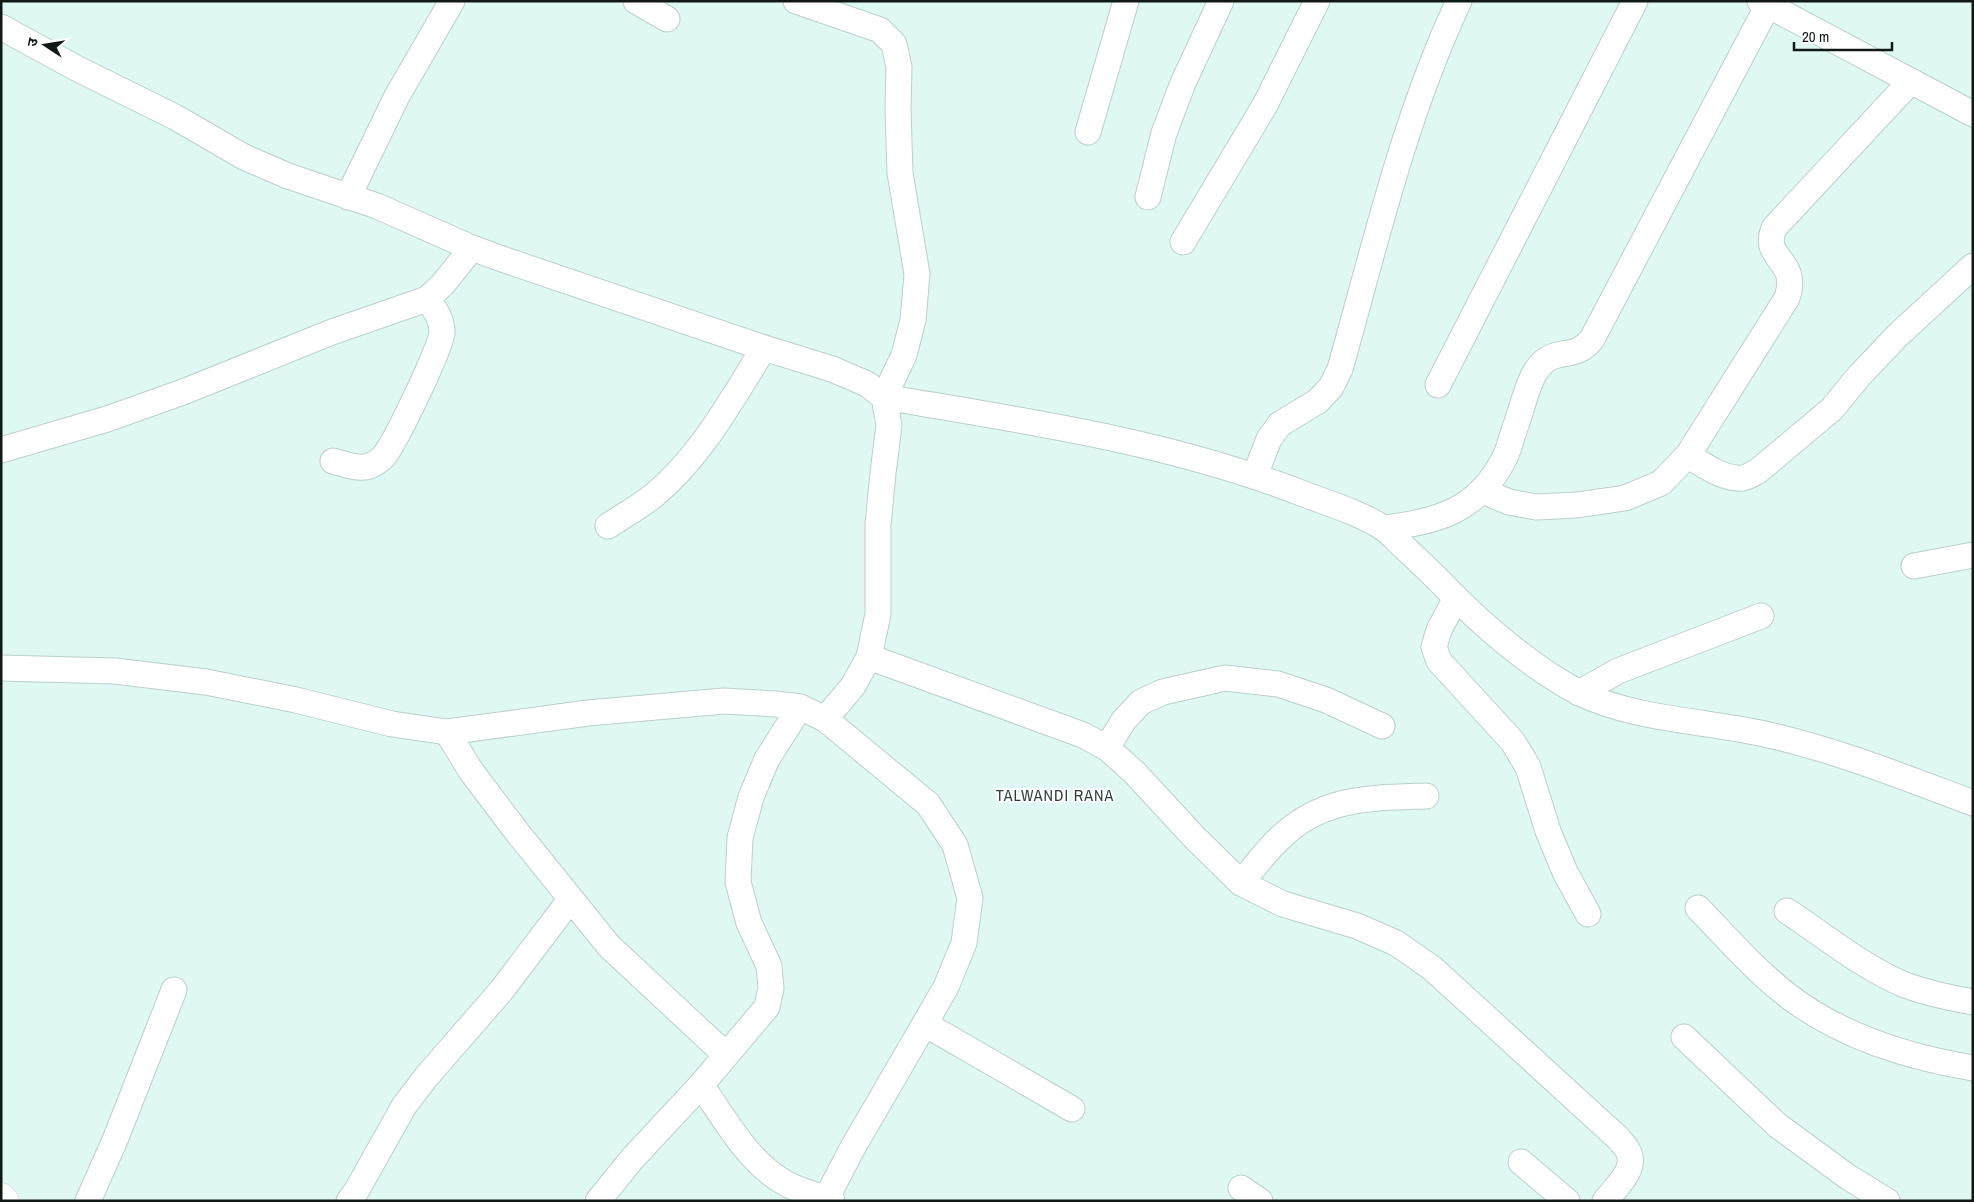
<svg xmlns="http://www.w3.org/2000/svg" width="1974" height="1202" font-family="'Archivo Narrow','Noto Sans Devanagari',sans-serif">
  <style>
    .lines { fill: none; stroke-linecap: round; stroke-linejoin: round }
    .street-casing { stroke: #b9d0cb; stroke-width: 27 }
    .secondary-casing { stroke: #b9d0cb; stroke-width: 29 }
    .street { stroke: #fff; stroke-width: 25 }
    .secondary { stroke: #fff; stroke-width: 28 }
    .labels { text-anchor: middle; stroke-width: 4; stroke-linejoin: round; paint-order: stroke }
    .quarter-label { font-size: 16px; letter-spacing: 1px; fill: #2a3e3a; stroke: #fff }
  </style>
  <rect width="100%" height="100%" fill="#e0f8f3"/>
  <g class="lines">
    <!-- street casing -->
    <g class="street-casing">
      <g id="street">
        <polyline points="636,1 667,19"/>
        <path d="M 796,1 L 880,30 L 894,44 L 899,67 L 898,110 L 900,173 L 917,274 L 913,320 L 904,355 L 884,397 C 1025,421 1167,441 1301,493 C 1327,503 1361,513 1383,528 C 1391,533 1398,542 1405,548 C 1421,563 1437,578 1452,594 C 1487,629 1534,669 1578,692 C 1633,720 1710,721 1769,735 C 1839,751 1906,778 1973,803"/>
        <polyline points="1760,1 1973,114"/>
        <polyline points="1,27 76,68 175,117 244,157 288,176 377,206 472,248 505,260 764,348 832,369 867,384 884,397 889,425 883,473 878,525 878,614 869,657 853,686 825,719"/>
        <polyline points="1088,132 1126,1"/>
        <polyline points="348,197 397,96 452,1"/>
        <polyline points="1148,197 1164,133 1183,83 1221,1"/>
        <polyline points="1183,242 1265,105 1317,1"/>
        <polyline points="1438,385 1635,1"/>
        <polyline points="1,450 107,419 183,392 332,332 427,299 443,284 472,248"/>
        <path d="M 1688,455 C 1703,465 1724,480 1743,478 C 1748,477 1754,473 1758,471 L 1832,409 L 1859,376 L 1898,335 L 1973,266"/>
        <path d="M 333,461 C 344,464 359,470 370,466 C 374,464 380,460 383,457 C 394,446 441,347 442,333 C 442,318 435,310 427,299"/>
        <path d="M 1255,475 L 1269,439 L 1280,424 L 1318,401 L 1331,387 L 1340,369 C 1375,245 1404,118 1459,1"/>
        <path d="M 1483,491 L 1509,502 L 1536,507 L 1577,505 L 1625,498 L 1661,483 L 1688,455 L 1787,298 C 1800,258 1761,261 1774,228 L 1911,81"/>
        <path d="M 608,526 C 623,516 639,507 653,496 C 701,457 732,399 764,348"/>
        <path d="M 1384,528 C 1438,522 1479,510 1505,457 C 1510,447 1512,435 1516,425 C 1522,409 1527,384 1536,371 C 1553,344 1573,363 1592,339 L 1768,5"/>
        <polyline points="1914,566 1973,555"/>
        <polyline points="1456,598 1439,630 1434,647 1439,661 1513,742 1528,767 1548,831 1565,872 1588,914"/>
        <path d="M 869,657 L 1083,735 L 1107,748 L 1134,772 L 1195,838 L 1241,883 L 1283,904 L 1357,926 L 1396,943 L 1432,968 L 1618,1138 C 1621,1142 1626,1146 1628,1151 C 1638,1169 1615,1188 1605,1201"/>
        <polyline points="1,668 115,671 206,682 296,700 392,724 447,732 588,713 724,701 776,704 800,707 825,719 928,804 955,845 970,898 964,943 946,987 852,1149 825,1201"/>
        <polyline points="1579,693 1618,671 1761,616"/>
        <polyline points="447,732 471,771 517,832 609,946 726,1055"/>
        <polyline points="1107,748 1124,720 1141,702 1163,692 1225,678 1278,684 1326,700 1382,726"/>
        <path d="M 1241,883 C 1253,869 1265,852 1279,839 C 1322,797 1369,798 1426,796"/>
        <path d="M 1698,908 C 1727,938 1755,970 1787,995 C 1841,1037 1907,1057 1973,1068"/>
        <path d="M 1787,911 C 1825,936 1862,967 1905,985 C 1927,993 1950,998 1973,1002"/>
        <polyline points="925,1024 1072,1109"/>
        <polyline points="1684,1037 1777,1125 1848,1177 1887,1201"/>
        <path d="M 701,1085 C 726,1120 749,1165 789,1185 C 802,1192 818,1195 832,1201"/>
        <polyline points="1521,1162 1567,1201"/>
        <polyline points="1241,1188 1260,1201"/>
        <polyline points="88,1201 115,1140 174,990"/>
        <polyline points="349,1201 357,1190 404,1106 427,1076 501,991 570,900"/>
        <polyline points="598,1201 632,1159 701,1085 767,1007 771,988 769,966 749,923 738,882 740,838 751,797 767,759 800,707"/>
      </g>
    </g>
    <!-- secondary casing -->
    <g class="secondary-casing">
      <polyline id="secondary" points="1,1197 5,1201"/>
    </g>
    <!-- street -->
    <use href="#street" class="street"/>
    <!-- secondary -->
    <use href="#secondary" class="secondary"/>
  </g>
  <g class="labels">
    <!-- quarter labels -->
    <g class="quarter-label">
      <text x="1055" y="801">TALWANDI RANA</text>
    </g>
  </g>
  <!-- border -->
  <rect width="1974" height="1202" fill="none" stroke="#111917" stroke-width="5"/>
  <!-- north arrow -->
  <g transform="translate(45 45) rotate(282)" stroke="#ffffff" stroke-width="4" paint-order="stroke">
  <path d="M0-4L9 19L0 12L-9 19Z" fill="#111917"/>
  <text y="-8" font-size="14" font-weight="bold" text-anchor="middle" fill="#111917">उ</text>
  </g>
  <!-- scale -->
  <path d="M1794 42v8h98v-8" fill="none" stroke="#111917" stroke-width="2.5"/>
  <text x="1802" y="42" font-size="15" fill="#111917" stroke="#ffffff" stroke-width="4" paint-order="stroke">20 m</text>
</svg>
